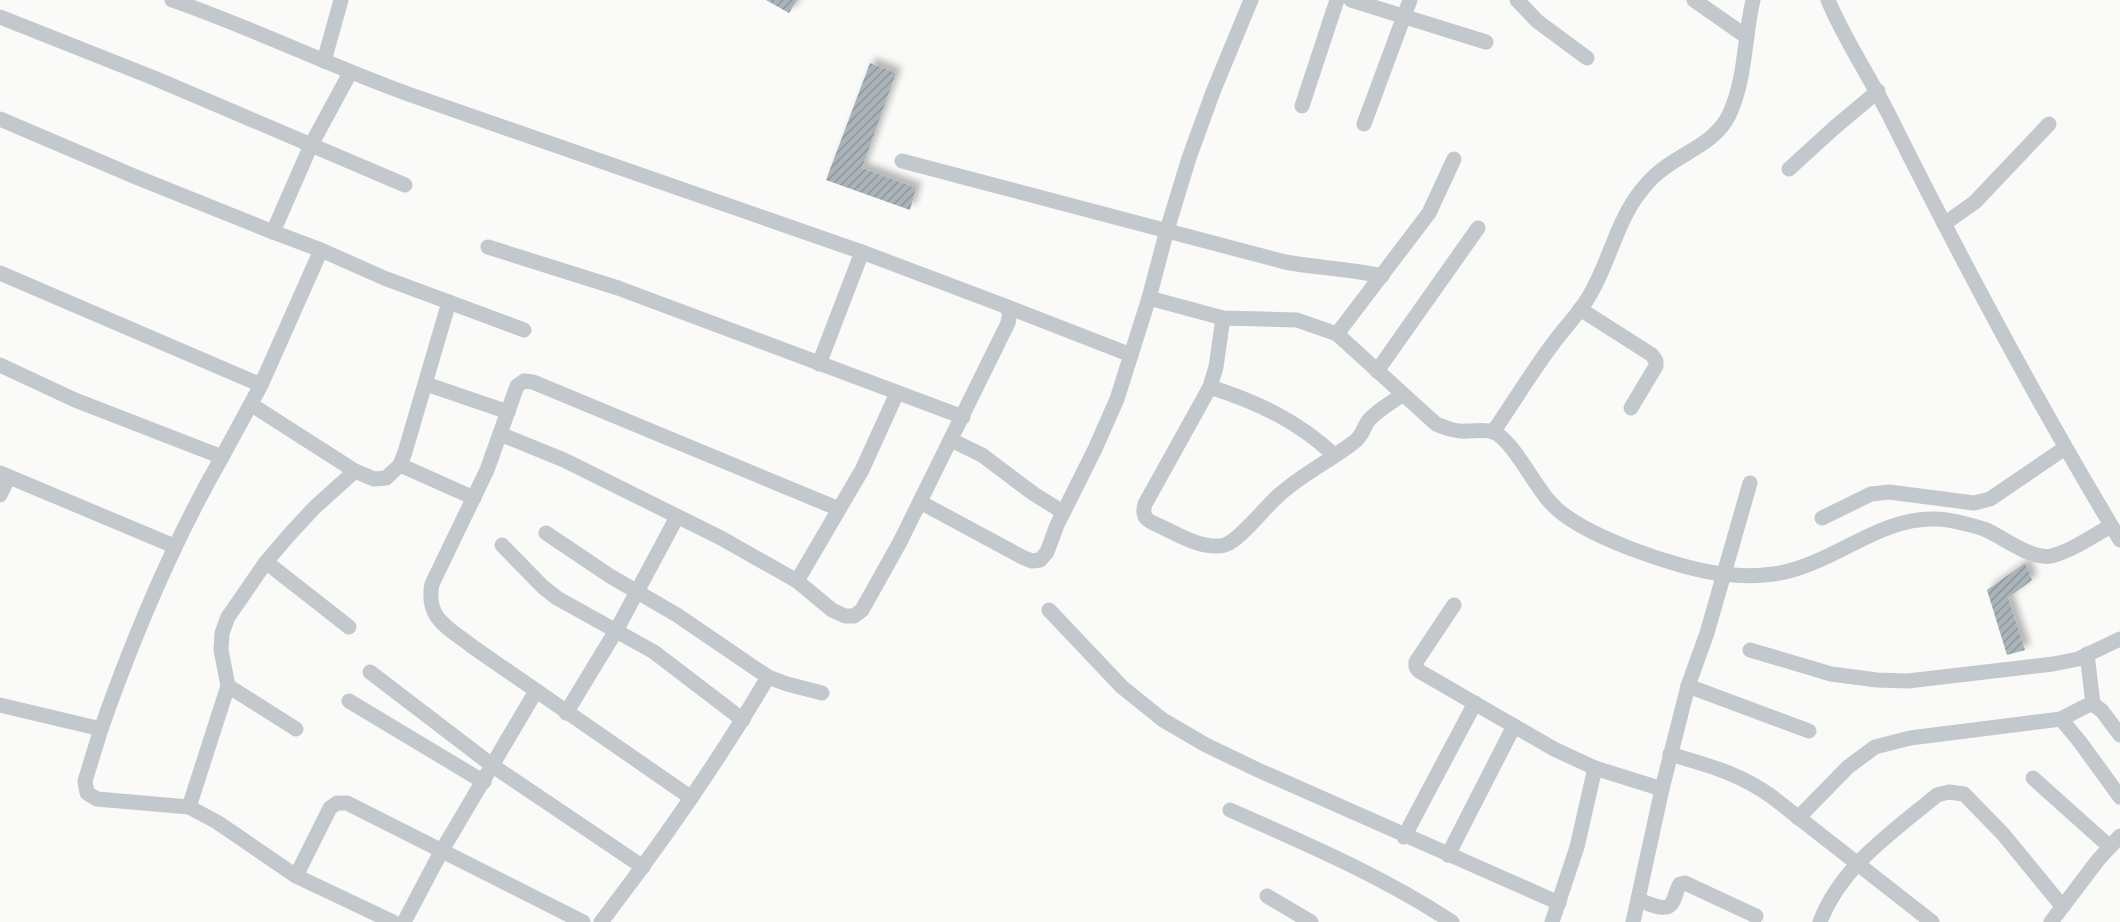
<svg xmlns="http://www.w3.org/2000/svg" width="2120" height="922" font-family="'DejaVu Sans',sans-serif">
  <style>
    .building { fill: url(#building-hatch); filter: url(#shadow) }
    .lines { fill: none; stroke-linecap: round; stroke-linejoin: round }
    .minor { stroke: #c3c8cc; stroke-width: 15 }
  </style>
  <defs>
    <pattern id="building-hatch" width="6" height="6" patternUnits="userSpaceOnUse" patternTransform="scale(1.5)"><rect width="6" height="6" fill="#aab3b9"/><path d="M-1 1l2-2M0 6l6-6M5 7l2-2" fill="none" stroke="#8e969c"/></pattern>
    <filter id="shadow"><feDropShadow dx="5.5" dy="-5.5" stdDeviation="3" flood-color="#0004"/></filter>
  </defs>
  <rect width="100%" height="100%" fill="#fafaf8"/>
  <!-- building -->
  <g class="building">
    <polygon points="766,0 797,0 789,13"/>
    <polygon points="870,63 896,73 862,168 916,188 910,210 826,180"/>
    <polygon points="2025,563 2032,580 2008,598 2025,650 2007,655 1987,590"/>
  </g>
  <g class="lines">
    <!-- minor -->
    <g class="minor">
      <path d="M 172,0 C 253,28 330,66 411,95 L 862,252 L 1005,306 L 1010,313 L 1008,323 L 900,542 L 862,610 L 854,616 L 845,616 L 832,610 L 797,581 L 721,538 L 564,460 L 500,434"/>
      <polyline points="1351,0 1486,42"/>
      <polyline points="1517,0 1537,21 1587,58"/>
      <polyline points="1694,0 1747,37"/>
      <path d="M 1828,0 C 1846,43 1874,83 1894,125 C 1965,267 2038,404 2120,540"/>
      <polyline points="0,17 154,78 405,185"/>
      <polyline points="324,61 341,0"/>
      <polyline points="1302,106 1337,0"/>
      <polyline points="0,119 136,177 273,232"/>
      <polyline points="1364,124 1410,0"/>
      <path d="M 902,161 L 1285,262 C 1318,268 1350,269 1382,276"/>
      <polyline points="1789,169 1834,128 1878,91"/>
      <polyline points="1944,224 1975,202 2049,124"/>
      <polyline points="488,247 618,288 963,417"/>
      <polyline points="321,250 273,232 311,145 350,73"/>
      <polyline points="0,273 261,385 222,457"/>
      <path d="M 1149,298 L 1223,318 L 1297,320 L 1337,334 L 1436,424 C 1446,428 1456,432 1467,431 C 1476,431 1485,429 1494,432 C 1512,440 1535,486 1550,502 C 1578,535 1681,570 1724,574 C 1739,576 1759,576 1774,574 C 1834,565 1877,517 1936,519 C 1948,519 1972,525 1984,529 C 2002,536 2031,560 2051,556 C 2072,551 2092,536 2111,526"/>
      <polyline points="1005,306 1131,355"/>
      <polyline points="1580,309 1652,355 1656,361 1656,366 1631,408"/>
      <path d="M 1223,318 L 1216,367 L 1210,387 L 1145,504 C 1140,521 1152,522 1164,528 C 1182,537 1205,550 1225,545 C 1240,540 1266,506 1279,495 C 1302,474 1330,461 1354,442 C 1363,436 1363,427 1369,420 C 1378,410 1391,403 1402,395"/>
      <polyline points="1337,334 1429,213 1454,159"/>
      <polyline points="819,364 862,252"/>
      <path d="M 0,365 L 75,400 L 222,457 C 172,544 134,635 101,729"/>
      <polyline points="1377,371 1478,228"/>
      <polyline points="426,384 508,412"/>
      <polyline points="261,385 321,250 384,278 524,330"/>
      <path d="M 1210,387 C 1257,402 1298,421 1334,455"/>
      <polyline points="252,405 355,471 374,479 386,478 400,465 405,452 449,302"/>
      <path d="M 1493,432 C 1513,403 1531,373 1552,345 C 1563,329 1578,315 1588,298 C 1608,266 1615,227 1637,196 C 1643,188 1651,178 1659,172 C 1681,153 1715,144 1729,115 C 1746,79 1744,38 1753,0"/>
      <polyline points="951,440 982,455 1034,494 1063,512"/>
      <polyline points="400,465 474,498"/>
      <polyline points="0,473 174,546"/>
      <polyline points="0,495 9,477"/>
      <polyline points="920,502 1022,557 1032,561 1040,560 1047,552 1057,525 1095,449 1117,399 1149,298 1167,230 1189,158 1213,92 1251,0"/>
      <polyline points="1822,518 1871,494 1889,492 1974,503 1990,499 2065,448"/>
      <polyline points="546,533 610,576 677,615 768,677 787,684 822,693"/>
      <polyline points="502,545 543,587 557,598 654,652 743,720"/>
      <polyline points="266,562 349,627"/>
      <polyline points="797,581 862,470 897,393"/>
      <polyline points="1454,605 1416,662 1416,667 1419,671 1554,749 1595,768 1662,789"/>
      <polyline points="1049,610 1122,687 1163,720 1206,745 1258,770 1559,903"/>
      <polyline points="1750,650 1831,674 1877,680 1908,681 2053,664 2078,659 2120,639"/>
      <polyline points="2087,654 2093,704"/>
      <polyline points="370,672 493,766 643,867"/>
      <polyline points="228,686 296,729"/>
      <polyline points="1688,686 1809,731"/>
      <polyline points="349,701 484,782"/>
      <polyline points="0,705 101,729 85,781 87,793 97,799 189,807 217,822 296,876 393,922"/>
      <polyline points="566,713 617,629 677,517"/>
      <polyline points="2061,719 2080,742 2120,797"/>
      <path d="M 1670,754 C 1709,766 1737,772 1771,796 L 1932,922"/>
      <polyline points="2033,778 2110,847"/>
      <path d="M 690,797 L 473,647 C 449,628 425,619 432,584 L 487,470 L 517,386 L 524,381 L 533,382 L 839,509"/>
      <polyline points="189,807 228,686 221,650 222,633 228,617 266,562 289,535 315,507 355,471"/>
      <path d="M 1230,810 C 1307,844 1382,876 1452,922"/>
      <polyline points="1798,818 1848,767 1875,747 1910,738 2061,719 2086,706 2093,704 2102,711 2120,735"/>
      <polyline points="1404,837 1475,703"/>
      <polyline points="1448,855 1514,726"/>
      <polyline points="296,876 330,808 337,803 347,803 583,922"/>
      <polyline points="1267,896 1311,922"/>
      <path d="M 1639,900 C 1648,903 1666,913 1672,903 C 1676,897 1676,890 1680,884 L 1685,883 L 1756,916"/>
      <polyline points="404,922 441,852 536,691"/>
      <path d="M 601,922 C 661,844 718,762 768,677"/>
      <polyline points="1552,922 1577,847 1595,768"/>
      <polyline points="1633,922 1662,789 1688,686 1707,633 1750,483"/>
      <path d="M 1820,922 C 1841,866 1893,832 1937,795 L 1949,792 L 1964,794 L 2003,834 L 2062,906"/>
      <polyline points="2051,922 2098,860 2120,836"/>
    </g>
  </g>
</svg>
